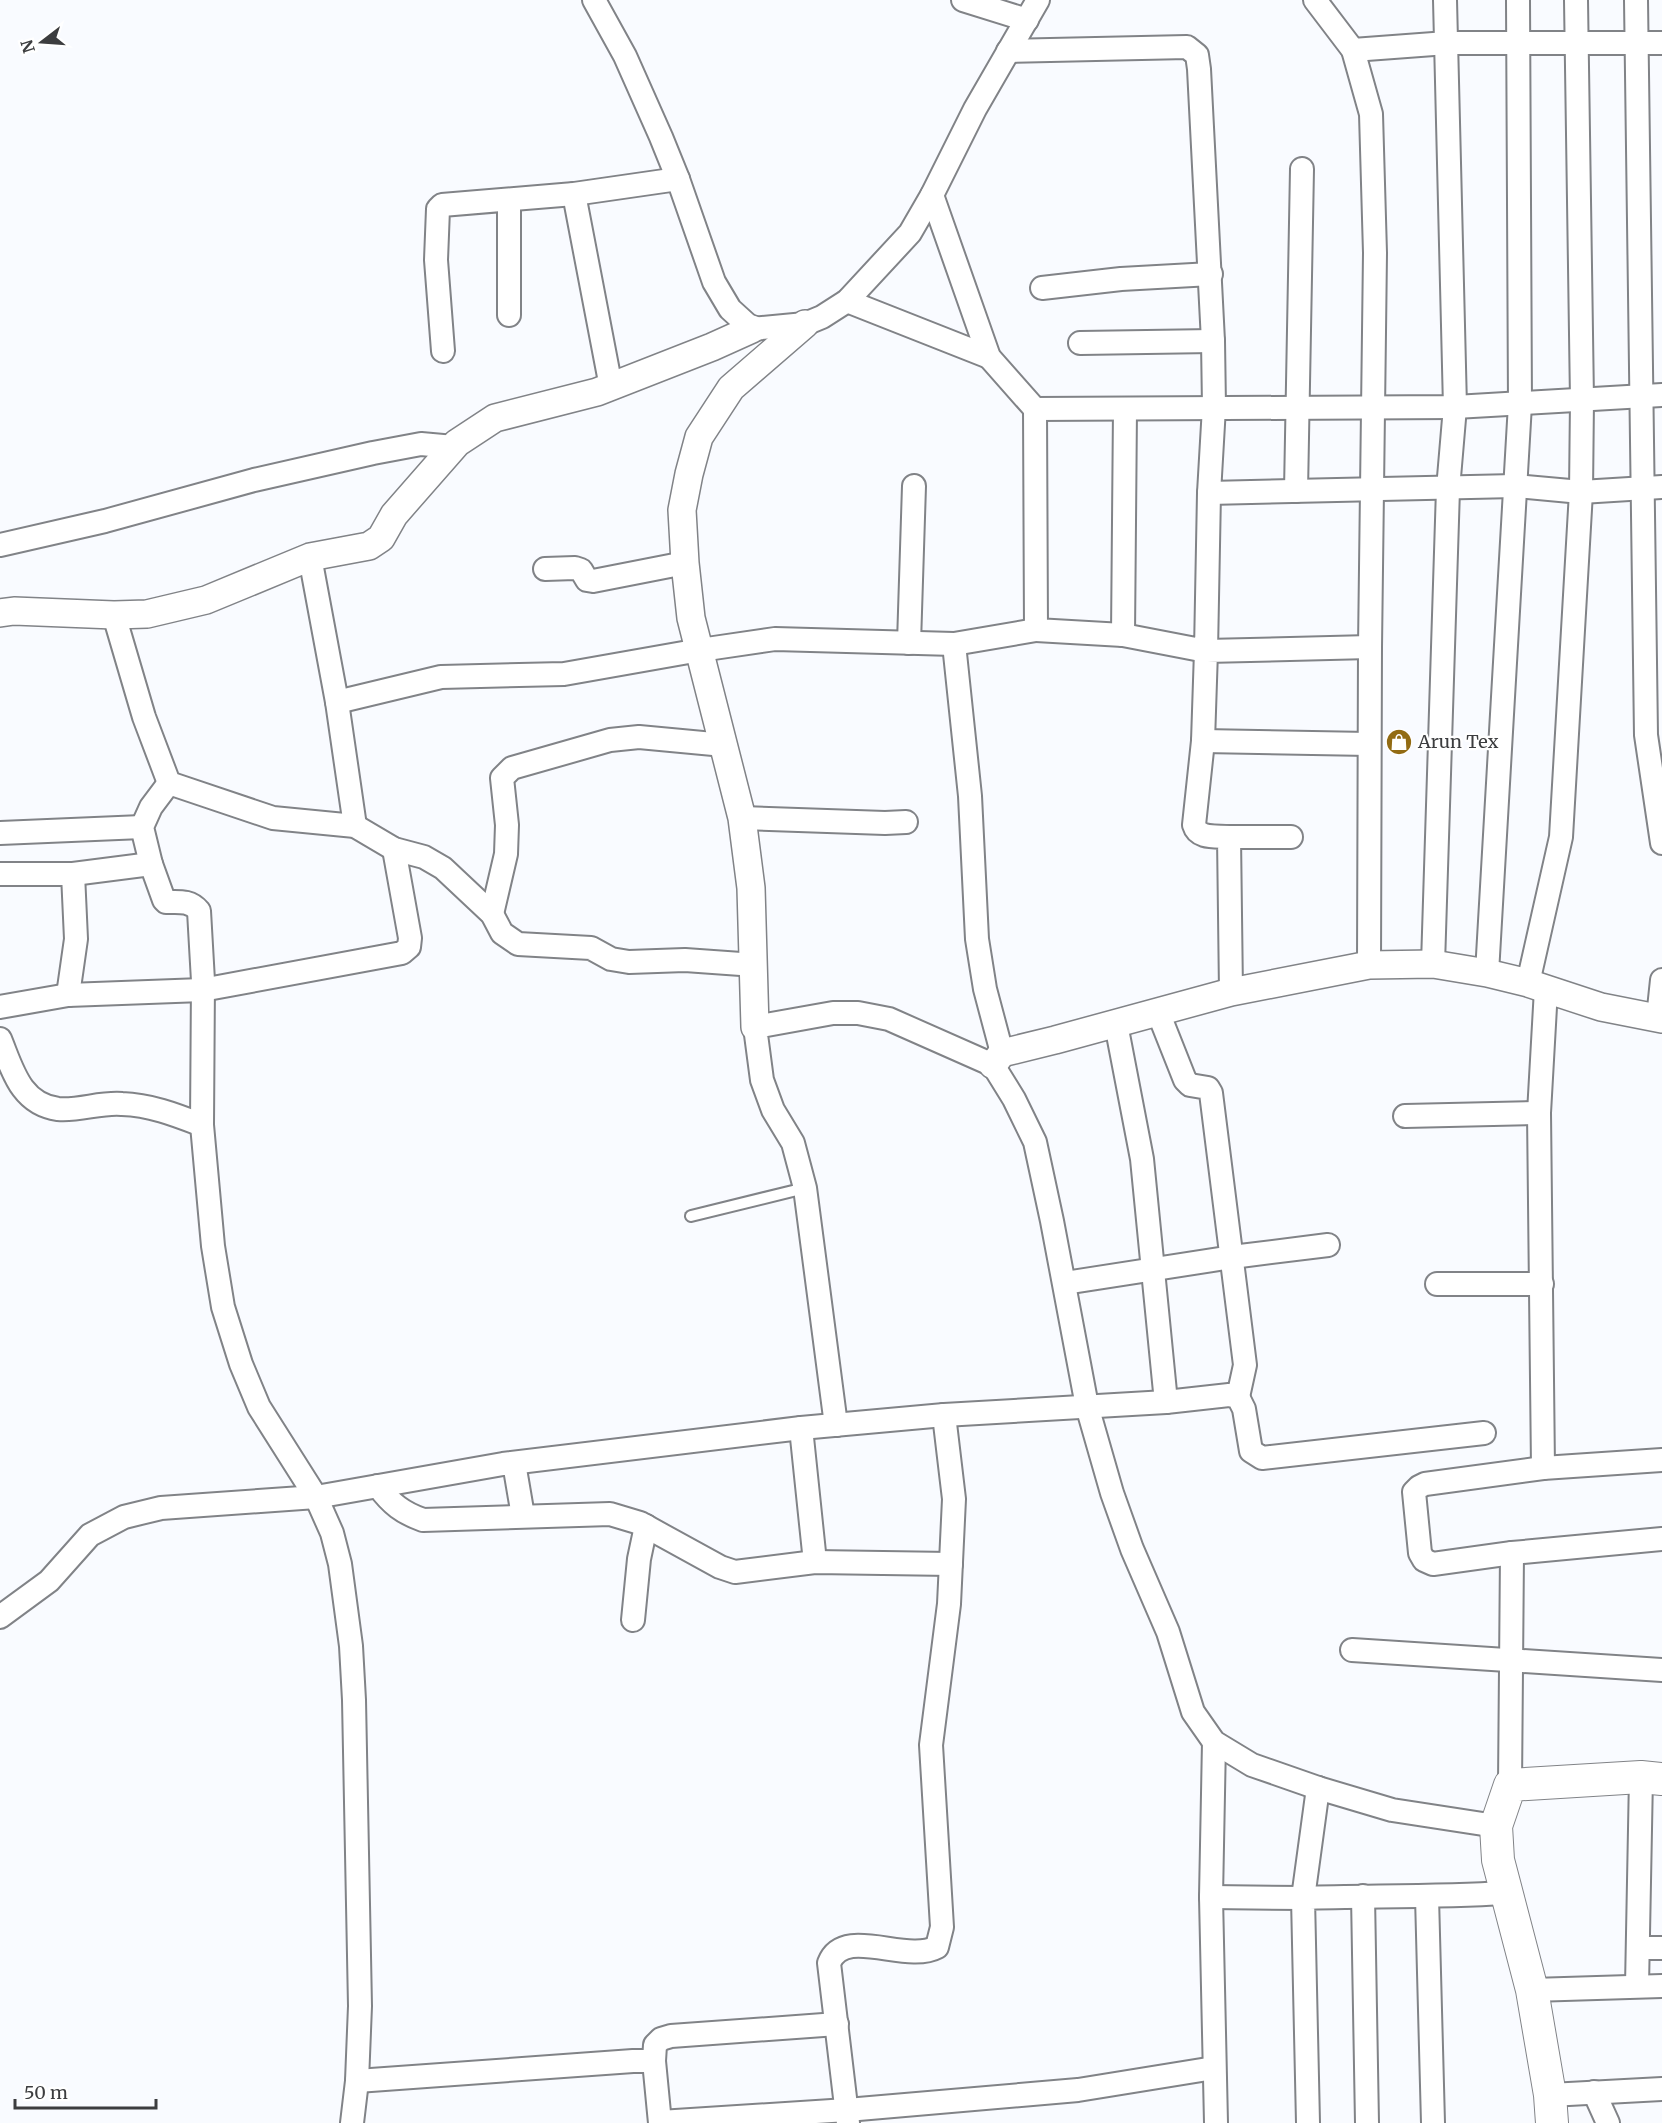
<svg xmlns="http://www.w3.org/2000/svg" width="1662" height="2123" font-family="Merriweather,serif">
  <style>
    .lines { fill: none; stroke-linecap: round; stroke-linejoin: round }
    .service-casing { stroke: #818387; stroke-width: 14 }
    .minor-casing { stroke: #818387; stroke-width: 26 }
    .tertiary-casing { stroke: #818387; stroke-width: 30 }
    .secondary-casing { stroke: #818387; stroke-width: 34 }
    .service { stroke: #fff; stroke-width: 10 }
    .minor { stroke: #fff; stroke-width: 22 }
    .tertiary { stroke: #fff; stroke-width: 27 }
    .secondary { stroke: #fff; stroke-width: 32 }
    .labels { text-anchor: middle; stroke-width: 4.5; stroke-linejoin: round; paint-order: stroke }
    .poi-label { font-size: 18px; fill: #3c3d3f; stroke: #fff; text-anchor: start }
  </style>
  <rect width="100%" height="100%" fill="#f9fbff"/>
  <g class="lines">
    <!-- service casing -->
    <g class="service-casing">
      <polyline id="service" points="691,1216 805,1188"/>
    </g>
    <!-- minor casing -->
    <g class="minor-casing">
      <g id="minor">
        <polyline points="594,0 625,56 661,137 678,179 714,282 730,309 752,329 805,324 822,317 847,301 910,233 932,195 975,109 1038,0"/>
        <polyline points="963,0 1027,20"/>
        <polyline points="1315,0 1353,50 1371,114 1375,253 1370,647 1369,965"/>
        <polyline points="1636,0 1646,735 1662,843"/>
        <polyline points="1353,50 1447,43 1662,43"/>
        <polyline points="1008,51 1187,47 1197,55 1199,69 1213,341 1214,407 1209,493 1515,486 1581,492 1662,487"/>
        <polyline points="574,194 611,387"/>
        <polyline points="932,195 989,357 1035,409 1455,407 1662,395"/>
        <polyline points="509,200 509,315"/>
        <polyline points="1042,288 1121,279 1211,274"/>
        <polyline points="847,301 989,357"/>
        <polyline points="1080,343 1213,341"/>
        <polyline points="443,351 436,260 438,209 442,205 574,194 678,179"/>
        <polyline points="1035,409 1036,630 1123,635 1206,651 1209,493"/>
        <polyline points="1296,491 1302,169"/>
        <polyline points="0,545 105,521 254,480 373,453 421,444 454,447"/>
        <polyline points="310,557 337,702 355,826"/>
        <polyline points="545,569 575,568 581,570 587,580 593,581 685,563"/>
        <polyline points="114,615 144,717 169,783 273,818 355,826 394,849 424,857 443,868 492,914 502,933 518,944 591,948 611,959 629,962 685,960 755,965"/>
        <polyline points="1123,635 1125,409"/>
        <polyline points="909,643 914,486"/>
        <polyline points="954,644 970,796 977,939 985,989 1002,1053"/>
        <polyline points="337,702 441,677 564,674 700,650 775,639 954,644 1036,630"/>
        <polyline points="1203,741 1369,744"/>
        <path d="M 169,783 L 151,807 L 142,827 L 151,864 L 164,900 L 166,902 C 179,902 190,900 199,911 L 203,981 L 202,1125 L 213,1246 L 223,1307 L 241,1364 L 259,1407 L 316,1497 L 332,1533 L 340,1564 L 351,1646 L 354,1700 L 360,2006 L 357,2081 L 352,2123"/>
        <polyline points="742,818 885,823 906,822"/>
        <polyline points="0,833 142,827"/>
        <polyline points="1229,837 1291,837"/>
        <polyline points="0,874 73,874 151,864"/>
        <polyline points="492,914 506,854 507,825 502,778 512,768 610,740 639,737 724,745"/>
        <polyline points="1433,964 1448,489 1455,407 1445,0"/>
        <polyline points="1487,973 1520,404 1518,0"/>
        <polyline points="1528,983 1561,837 1581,492 1582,400 1576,0"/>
        <path d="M 1231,992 L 1229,837 C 1215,836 1198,839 1194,825 L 1203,741 L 1206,651 L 1370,647"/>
        <polyline points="68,995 76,939 73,874"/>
        <polyline points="0,1007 68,995 202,990 402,953 409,947 410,938 394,849"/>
        <polyline points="1158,1012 1185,1080 1190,1085 1208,1088 1211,1093 1245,1365 1238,1397"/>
        <polyline points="1658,1018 1662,980"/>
        <polyline points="1116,1024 1142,1159 1166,1402"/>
        <path d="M 0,1039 C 12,1068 20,1104 58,1109 C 79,1111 101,1102 122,1104 C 151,1105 176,1115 202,1125"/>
        <polyline points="1405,1116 1539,1113"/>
        <polyline points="1065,1283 1232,1257 1328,1245"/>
        <polyline points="1437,1284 1542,1284"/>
        <polyline points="836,1425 805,1188 793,1143 773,1110 762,1080 755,1027 833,1013 858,1013 889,1019 993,1065 1014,1099 1035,1142 1052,1221 1087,1406 1112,1493 1132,1549 1168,1632 1193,1712 1214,1742 1252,1765 1318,1788 1392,1810 1496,1826"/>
        <polyline points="801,1428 815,1562"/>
        <polyline points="1662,1460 1543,1468 1425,1484 1419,1487 1414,1492 1420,1553 1424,1560 1433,1564 1512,1553 1662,1539"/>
        <polyline points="514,1463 523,1516"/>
        <polyline points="1543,1468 1539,1113 1546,989"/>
        <path d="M 378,1486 C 391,1504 403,1513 423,1520 L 610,1514 L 640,1523 L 720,1567 L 735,1572 L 815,1562 L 951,1564"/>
        <polyline points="0,1617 49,1581 90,1535 124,1517 161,1508 316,1497 503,1464 801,1428 944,1415 1166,1402 1229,1395 1238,1397 1244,1409 1251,1451 1262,1458 1484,1433"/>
        <polyline points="633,1620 639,1559 646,1526"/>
        <polyline points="1352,1650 1662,1670"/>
        <polyline points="1214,1742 1211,1897 1216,2123"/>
        <polyline points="1510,1785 1512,1553"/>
        <polyline points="1363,1896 1367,2123"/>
        <polyline points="1211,1897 1303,1898 1318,1788"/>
        <polyline points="1427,1897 1433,2123"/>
        <polyline points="1638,1948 1662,1948"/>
        <polyline points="1637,1986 1641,1777"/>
        <polyline points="1532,1990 1662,1986"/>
        <polyline points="357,2081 633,2061 654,2061"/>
        <polyline points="1594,2092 1608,2123"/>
        <polyline points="1550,2095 1662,2089"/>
        <polyline points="660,2122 847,2110 1078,2090 1214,2068"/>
        <polyline points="660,2123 654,2061 655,2045 661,2039 671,2036 837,2024"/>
        <path d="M 848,2123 L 829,1963 C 844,1925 906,1964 937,1947 L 942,1927 L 931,1745 L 949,1604 L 954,1499 L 944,1415"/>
        <path d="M 1308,2123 L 1303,1898 C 1371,1896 1438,1897 1505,1893"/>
      </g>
    </g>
    <!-- tertiary casing -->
    <g class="tertiary-casing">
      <g id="tertiary">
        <polyline points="0,613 14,611 114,615 147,614 206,600 310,557 369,546 381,538 394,515 457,443 495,418 597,392 712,347 752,329"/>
        <polyline points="755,1027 751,888 742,818 691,618 685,563 682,510 689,474 699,437 731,388 805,324"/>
        <polyline points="993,1065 1002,1053 1055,1040 1231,992 1369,965 1433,964 1487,973 1528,983 1601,1007 1662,1019"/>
      </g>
    </g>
    <!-- secondary casing -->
    <g class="secondary-casing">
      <polyline id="secondary" points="1552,2123 1550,2095 1532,1990 1498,1860 1496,1826 1510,1785 1641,1777 1662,1779"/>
    </g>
    <!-- service -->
    <use href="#service" class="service"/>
    <!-- minor -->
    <use href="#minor" class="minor"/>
    <!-- tertiary -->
    <use href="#tertiary" class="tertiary"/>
    <!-- secondary -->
    <use href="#secondary" class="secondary"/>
  </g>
  <!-- icons -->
  <defs>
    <g id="shop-disc" transform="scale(1.35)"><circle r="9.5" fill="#926b13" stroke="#fff"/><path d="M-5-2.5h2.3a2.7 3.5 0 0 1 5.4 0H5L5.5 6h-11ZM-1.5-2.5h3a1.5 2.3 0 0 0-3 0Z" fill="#fff"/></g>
  </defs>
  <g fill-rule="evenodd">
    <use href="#shop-disc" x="1399" y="742"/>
  </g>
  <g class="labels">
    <!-- poi labels -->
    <g class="poi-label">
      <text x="1418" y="748">Arun Tex</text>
    </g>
  </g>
  <!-- north arrow -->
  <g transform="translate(42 42) rotate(253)" stroke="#ffffff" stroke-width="4.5" paint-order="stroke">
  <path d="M0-4.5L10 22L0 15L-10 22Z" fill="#3c3d3f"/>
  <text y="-9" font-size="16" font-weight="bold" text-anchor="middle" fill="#3c3d3f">N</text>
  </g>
  <!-- scale -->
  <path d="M15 2099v9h141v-9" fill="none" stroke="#3c3d3f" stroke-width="3"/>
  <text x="24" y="2099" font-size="18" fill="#3c3d3f" stroke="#ffffff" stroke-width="4.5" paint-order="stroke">50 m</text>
</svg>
